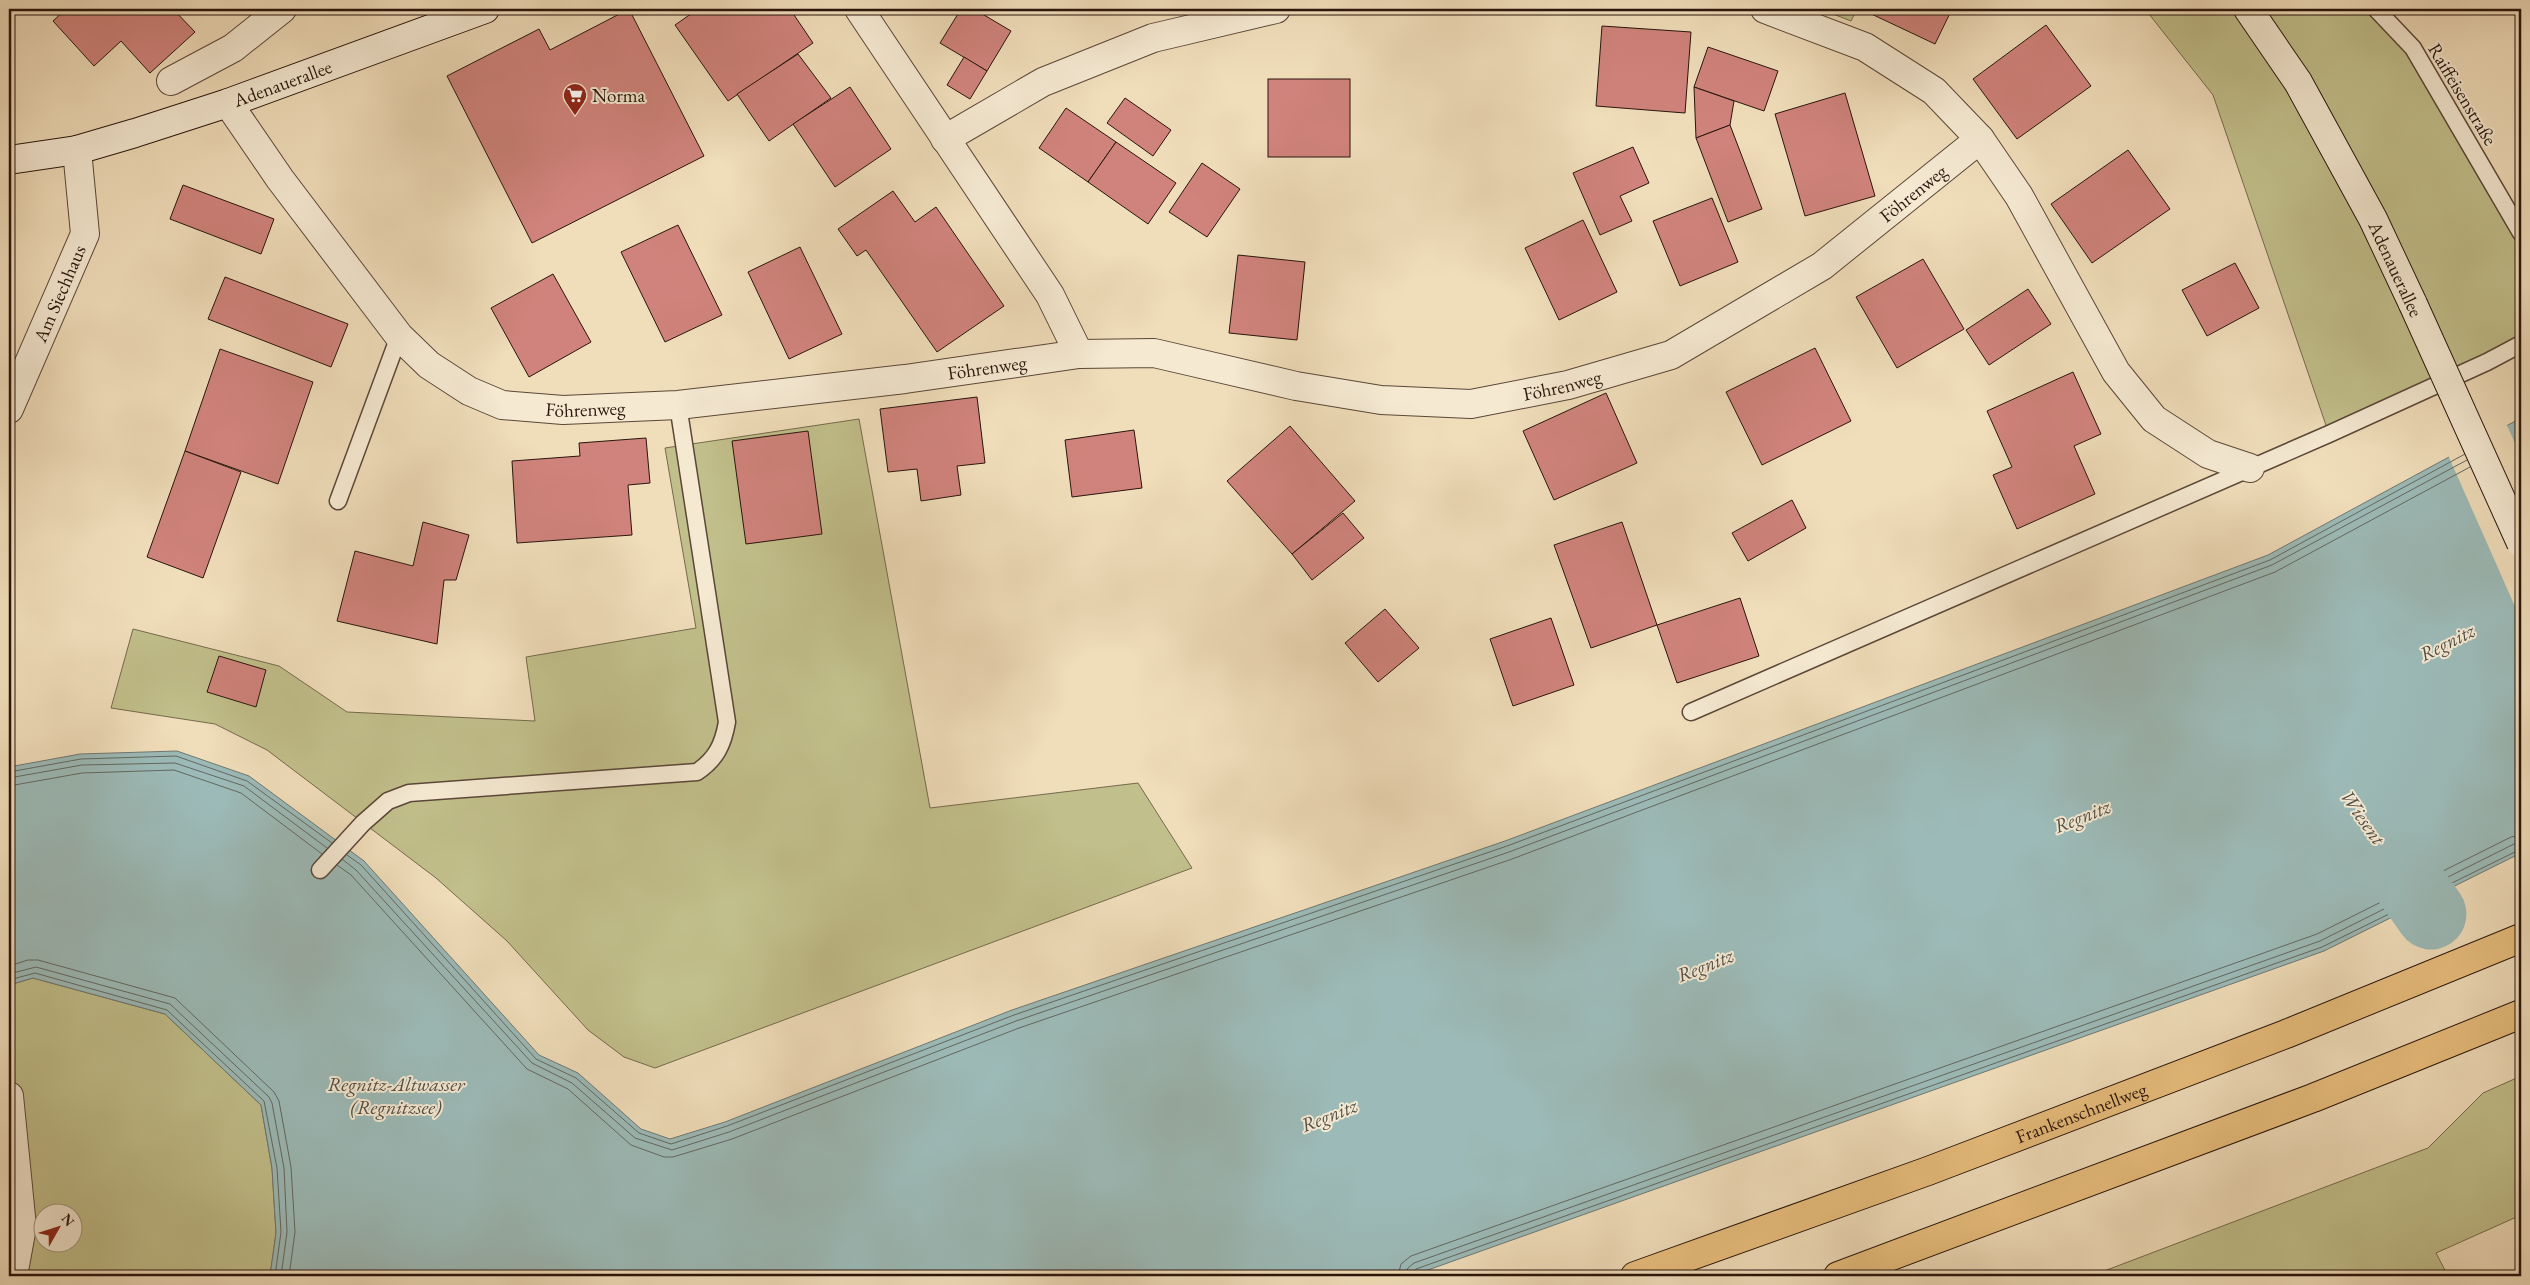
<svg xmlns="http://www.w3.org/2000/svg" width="2530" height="1285" font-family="'EB Garamond',serif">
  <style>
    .green { fill: #c1bf8b; stroke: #756a4c; fill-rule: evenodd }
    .water { fill: #9cbab7; stroke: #6e7873 }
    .pier { fill: #f0ddba }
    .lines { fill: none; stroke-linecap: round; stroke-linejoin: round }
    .shore { stroke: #626862; stroke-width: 1 }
    .river { stroke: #9cbab7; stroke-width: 71 }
    .building { fill: #d0837c; stroke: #29150c }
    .lane-casing { stroke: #5b4738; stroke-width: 19 }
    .street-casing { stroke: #5b4738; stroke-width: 30 }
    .secondary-casing { stroke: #29150c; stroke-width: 30 }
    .highway-casing { stroke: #29150c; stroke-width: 30 }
    .lane { stroke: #f5e9d2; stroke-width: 16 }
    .street { stroke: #f5e9d2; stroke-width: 28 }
    .secondary { stroke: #f5e9d2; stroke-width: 28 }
    .highway { stroke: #e8be7d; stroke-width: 28 }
    .secondary-bridge-casing { stroke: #29150c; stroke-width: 30; stroke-linecap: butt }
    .secondary-bridge { stroke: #f5e9d2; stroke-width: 28 }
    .labels { text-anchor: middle; stroke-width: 4; stroke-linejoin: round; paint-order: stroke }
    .street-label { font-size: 19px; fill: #29150c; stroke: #f5e9d2 }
    .poi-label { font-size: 19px; fill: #29150c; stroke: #f5e9d2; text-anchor: start }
    .water-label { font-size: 20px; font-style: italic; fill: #514f48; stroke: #f5e9d2 }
  </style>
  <rect width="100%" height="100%" fill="#f0ddba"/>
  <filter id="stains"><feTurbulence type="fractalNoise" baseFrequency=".004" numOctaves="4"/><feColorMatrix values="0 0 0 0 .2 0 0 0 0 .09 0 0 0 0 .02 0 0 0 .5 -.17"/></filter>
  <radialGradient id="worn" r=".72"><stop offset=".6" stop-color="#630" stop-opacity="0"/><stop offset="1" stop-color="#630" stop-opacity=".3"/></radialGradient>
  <!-- green -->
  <g class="green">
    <polygon points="1820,9 1857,9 1851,21"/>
    <polygon points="2145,9 2376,9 2413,48 2521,233 2521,344 2329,434 2213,95"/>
    <polygon points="859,419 930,808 1138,783 1192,868 655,1068 624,1057 588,1030 507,941 436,878 267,750 215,724 111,708 133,629 279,666 347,712 535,721 526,657 696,628 665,448"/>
    <path d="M 33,978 L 165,1014 L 261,1105 L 272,1168 L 276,1233 L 270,1276 L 9,1276 L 9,985 ZM 42,1212 L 72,1212 L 72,1242 L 42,1242 Z"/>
    <polygon points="2521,1076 2521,1215 2436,1253 2448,1276 2091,1276 2428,1148 2483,1093"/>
  </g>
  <!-- water -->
  <polygon class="water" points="2521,418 2521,853 2324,951 1411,1276 270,1276 276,1233 272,1168 261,1105 165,1014 33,978 9,985 9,767 80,754 177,751 249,776 364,861 539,1055 578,1073 641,1129 670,1139 725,1122 1012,1010 1505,841 2268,555"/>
  <!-- pier -->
  <polygon class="pier" points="2506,423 2521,457 2521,620 2448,455"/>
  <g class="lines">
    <!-- shore -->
    <g class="shore">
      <polyline points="9,772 81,759 176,756 247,781 332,843"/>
      <polyline points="9,778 82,765 175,763 244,786 327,848"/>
      <polyline points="9,786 82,773 174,770 241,793 322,854"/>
      <polyline points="347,855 361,865 536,1059 576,1078 639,1133 671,1144 727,1126 1014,1015 1507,846 2270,560 2465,454"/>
      <polyline points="342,859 356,870 532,1063 572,1083 635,1138 672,1150 729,1132 1016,1021 1509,852 2272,565 2467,460"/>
      <polyline points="337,865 351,875 527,1069 568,1089 631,1145 664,1157 673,1157 732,1139 1019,1028 1512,859 2275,572 2470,467"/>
      <polyline points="9,966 28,960 38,960 175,998 274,1092 279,1101 291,1167 295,1232 289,1276"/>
      <polyline points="9,974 36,967 170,1004 269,1097 272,1103 284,1168 287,1232 281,1276"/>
      <polyline points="9,980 35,973 167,1010 264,1101 277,1168 281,1232 275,1276"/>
      <polyline points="1398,1276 1401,1264 1411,1256 2317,934 2511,837 2521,835"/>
      <polyline points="1405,1276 1408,1268 1414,1263 2320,941 2514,844 2521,842"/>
      <polyline points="1412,1276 1416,1269 2322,947 2521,849"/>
    </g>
    <!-- river -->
    <polyline class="river" points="2366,822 2431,914"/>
  </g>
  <!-- building -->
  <g class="building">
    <polygon points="66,9 173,9 195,32 150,73 121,41 94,66 53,21"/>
    <polygon points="629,9 704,156 532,243 447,76 539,29 550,50"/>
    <polygon points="698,9 790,9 813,43 728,101 675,25"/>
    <polygon points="961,9 974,9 1011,31 987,71 940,43"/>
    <polygon points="1866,9 1952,9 1935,44 1865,11"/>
    <polygon points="2046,25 2091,86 2017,139 1973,79"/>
    <polygon points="1602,26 1691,32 1685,113 1596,106"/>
    <polygon points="1708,47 1778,71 1764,111 1694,87"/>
    <polygon points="798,54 831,98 769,141 737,94"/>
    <polygon points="964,57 987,71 970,99 947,85"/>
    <rect x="1268" y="79" width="82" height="78"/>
    <polygon points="850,87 891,149 835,187 793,124"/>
    <polygon points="1694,87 1734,101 1730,125 1696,138"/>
    <polygon points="1845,93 1875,196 1805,216 1775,114"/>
    <polygon points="1125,98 1171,130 1153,156 1107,123"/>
    <polygon points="1066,108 1116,142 1088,182 1039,148"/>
    <polygon points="1730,125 1762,209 1728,222 1696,138"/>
    <polygon points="1116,142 1176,183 1148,224 1088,182"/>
    <polygon points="1633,147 1649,183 1620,196 1632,221 1600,235 1573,173"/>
    <polygon points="2128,150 2170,209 2092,263 2051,204"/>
    <polygon points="1202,163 1240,189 1207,237 1169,212"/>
    <polygon points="183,185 274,219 261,254 170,219"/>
    <polygon points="893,191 915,222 936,207 1004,306 937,352 866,250 857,256 838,229"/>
    <polygon points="1712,198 1738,262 1680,286 1653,221"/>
    <polygon points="1583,220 1617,292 1559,320 1525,248"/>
    <polygon points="678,225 722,315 665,342 621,252"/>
    <polygon points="800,247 842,334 789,359 748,272"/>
    <polygon points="1238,255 1305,262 1297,340 1229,333"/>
    <polygon points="1923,259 1964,329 1897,368 1856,297"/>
    <polygon points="2235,263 2259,308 2207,336 2182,290"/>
    <polygon points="553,274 591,342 529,377 491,308"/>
    <polygon points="225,277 348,324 331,367 208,319"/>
    <polygon points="2028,289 2051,324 1989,365 1966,330"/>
    <polygon points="1815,348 1851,421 1762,465 1726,392"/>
    <polygon points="220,349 313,382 278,484 185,451"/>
    <polygon points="2073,372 2101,434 2074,446 2095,494 2017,529 1993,475 2012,467 1987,411"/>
    <polygon points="1606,393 1637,463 1554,500 1523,431"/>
    <polygon points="977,397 985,463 957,466 961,495 921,501 917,469 888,472 880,409"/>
    <polygon points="1290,426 1355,501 1292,554 1227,481"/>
    <polygon points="1134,430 1142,488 1072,497 1065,440"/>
    <polygon points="808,431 822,534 746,544 732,441"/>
    <polygon points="646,438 650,483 628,485 632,535 517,543 512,461 580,456 579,443"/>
    <polygon points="185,451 241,472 203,578 147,557"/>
    <polygon points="1792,500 1806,528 1748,561 1732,533"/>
    <polygon points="1343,513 1364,538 1312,580 1292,554"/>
    <polygon points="423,522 469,535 456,580 444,580 437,644 337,621 355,551 413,566"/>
    <polygon points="1622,522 1657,625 1591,648 1554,545"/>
    <polygon points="1740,598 1759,656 1677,683 1657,625"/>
    <polygon points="1385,609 1419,648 1378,682 1345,643"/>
    <polygon points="1551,618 1574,685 1513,706 1490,639"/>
    <polygon points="219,656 266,670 256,707 207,692"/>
  </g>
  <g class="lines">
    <!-- lane casing -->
    <g class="lane-casing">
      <g id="lane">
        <polyline points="2376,9 2413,48 2521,233"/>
        <polyline points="338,501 399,336"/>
        <polyline points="1691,712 2329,434 2487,362 2521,344"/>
        <path d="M 320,870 L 363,823 L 388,801 L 409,793 L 697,772 C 716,759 723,745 727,722 L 678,405"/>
      </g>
    </g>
    <!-- street casing -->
    <g class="street-casing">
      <g id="street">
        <polyline points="1765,9 1865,47 1934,91 1980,139 2019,196 2116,372 2154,419 2208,454 2250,468"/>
        <polyline points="171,81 233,48 282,9"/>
        <path id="s1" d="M 228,103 L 280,179 L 399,336 L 429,365 L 469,391 L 502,405 L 563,410 L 678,405 L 905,379 L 1079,354 L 1050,295 L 859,9"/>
        <polyline points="945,139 1043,82 1153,38 1276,9"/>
        <path id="s2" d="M 1079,354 L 1154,353 L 1296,386 L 1381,400 L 1471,404 L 1568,385 L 1671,355 L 1822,266 L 1980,139"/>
        <path id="s3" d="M 9,409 L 85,234 L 77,150"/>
        <polyline points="9,1096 22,1227 13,1276"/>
      </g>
    </g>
    <!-- secondary casing -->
    <g class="secondary-casing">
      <g id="secondary">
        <polyline points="2248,9 2298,82 2373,219 2413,304"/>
        <path id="s4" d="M 9,160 L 77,150 L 135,133 L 228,103 L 485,9"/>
      </g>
    </g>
    <!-- highway casing -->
    <g class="highway-casing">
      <g id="highway">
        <path id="s5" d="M 1635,1276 L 1928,1171 L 2286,1034 L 2521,938"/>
        <polyline points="1838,1276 2313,1098 2521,1014"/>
      </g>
    </g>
    <!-- lane -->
    <use href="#lane" class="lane"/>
    <!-- street -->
    <use href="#street" class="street"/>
    <!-- secondary -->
    <use href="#secondary" class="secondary"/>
    <!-- highway -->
    <use href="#highway" class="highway"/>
    <!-- secondary-bridge casing -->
    <g class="secondary-bridge-casing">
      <polyline id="secondary-bridge" points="2413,304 2521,543"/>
    </g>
    <!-- secondary-bridge -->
    <use href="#secondary-bridge" class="secondary-bridge"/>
  </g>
  <!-- icons -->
  <defs>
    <g id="supermarket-pin" transform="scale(1.25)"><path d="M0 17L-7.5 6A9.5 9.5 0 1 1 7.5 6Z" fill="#8f2418" stroke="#f5e9d2"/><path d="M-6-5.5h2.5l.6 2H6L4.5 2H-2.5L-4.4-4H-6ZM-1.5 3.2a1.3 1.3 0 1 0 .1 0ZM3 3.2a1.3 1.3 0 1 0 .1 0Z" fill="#fff"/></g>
  </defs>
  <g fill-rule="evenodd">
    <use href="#supermarket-pin" x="575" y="95"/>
  </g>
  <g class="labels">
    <!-- street labels -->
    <g class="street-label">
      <text dy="7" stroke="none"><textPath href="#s4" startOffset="285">Adenauerallee</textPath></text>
      <text transform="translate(2463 94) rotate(59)" y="7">Raiffeisenstraße</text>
      <text dy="7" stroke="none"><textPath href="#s2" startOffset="895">Föhrenweg</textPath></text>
      <text transform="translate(2396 269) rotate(65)" y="7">Adenauerallee</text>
      <text dy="7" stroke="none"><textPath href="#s3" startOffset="126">Am Siechhaus</textPath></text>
      <text dy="7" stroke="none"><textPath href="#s1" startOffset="902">Föhrenweg</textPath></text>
      <text dy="7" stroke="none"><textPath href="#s2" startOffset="490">Föhrenweg</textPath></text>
      <text dy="7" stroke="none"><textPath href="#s1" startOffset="498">Föhrenweg</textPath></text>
      <text dy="7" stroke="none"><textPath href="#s5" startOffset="475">Frankenschnellweg</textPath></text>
    </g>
    <!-- poi labels -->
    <g class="poi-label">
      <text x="592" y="102">Norma</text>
    </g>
    <!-- water labels -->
    <g class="water-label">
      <text transform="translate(2447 642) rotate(-27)" y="7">Regnitz</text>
      <text transform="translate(2082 816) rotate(-22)" y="7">Regnitz</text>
      <text transform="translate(2363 817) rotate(55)" y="7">Wiesent</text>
      <text transform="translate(1705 965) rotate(-22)" y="7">Regnitz</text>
      <text x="396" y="1091">Regnitz-Altwasser<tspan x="396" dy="23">(Regnitzsee)</tspan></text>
      <text transform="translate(1329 1115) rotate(-22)" y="7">Regnitz</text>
    </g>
  </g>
  <!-- margin -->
  <rect width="2530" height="1285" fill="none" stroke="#f0ddba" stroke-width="30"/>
  <rect x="10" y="10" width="2510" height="1265" fill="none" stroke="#29150c" stroke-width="2.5"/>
  <rect x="15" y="15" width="2500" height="1255" fill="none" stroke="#29150c"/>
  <!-- north arrow -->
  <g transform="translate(58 1228) rotate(51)"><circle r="24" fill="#f5e9d2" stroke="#a39483"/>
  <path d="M0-4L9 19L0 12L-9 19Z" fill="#8f2418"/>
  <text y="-8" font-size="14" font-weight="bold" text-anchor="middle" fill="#29150c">N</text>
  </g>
  <rect width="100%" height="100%" filter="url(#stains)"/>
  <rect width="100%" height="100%" fill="url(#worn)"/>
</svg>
